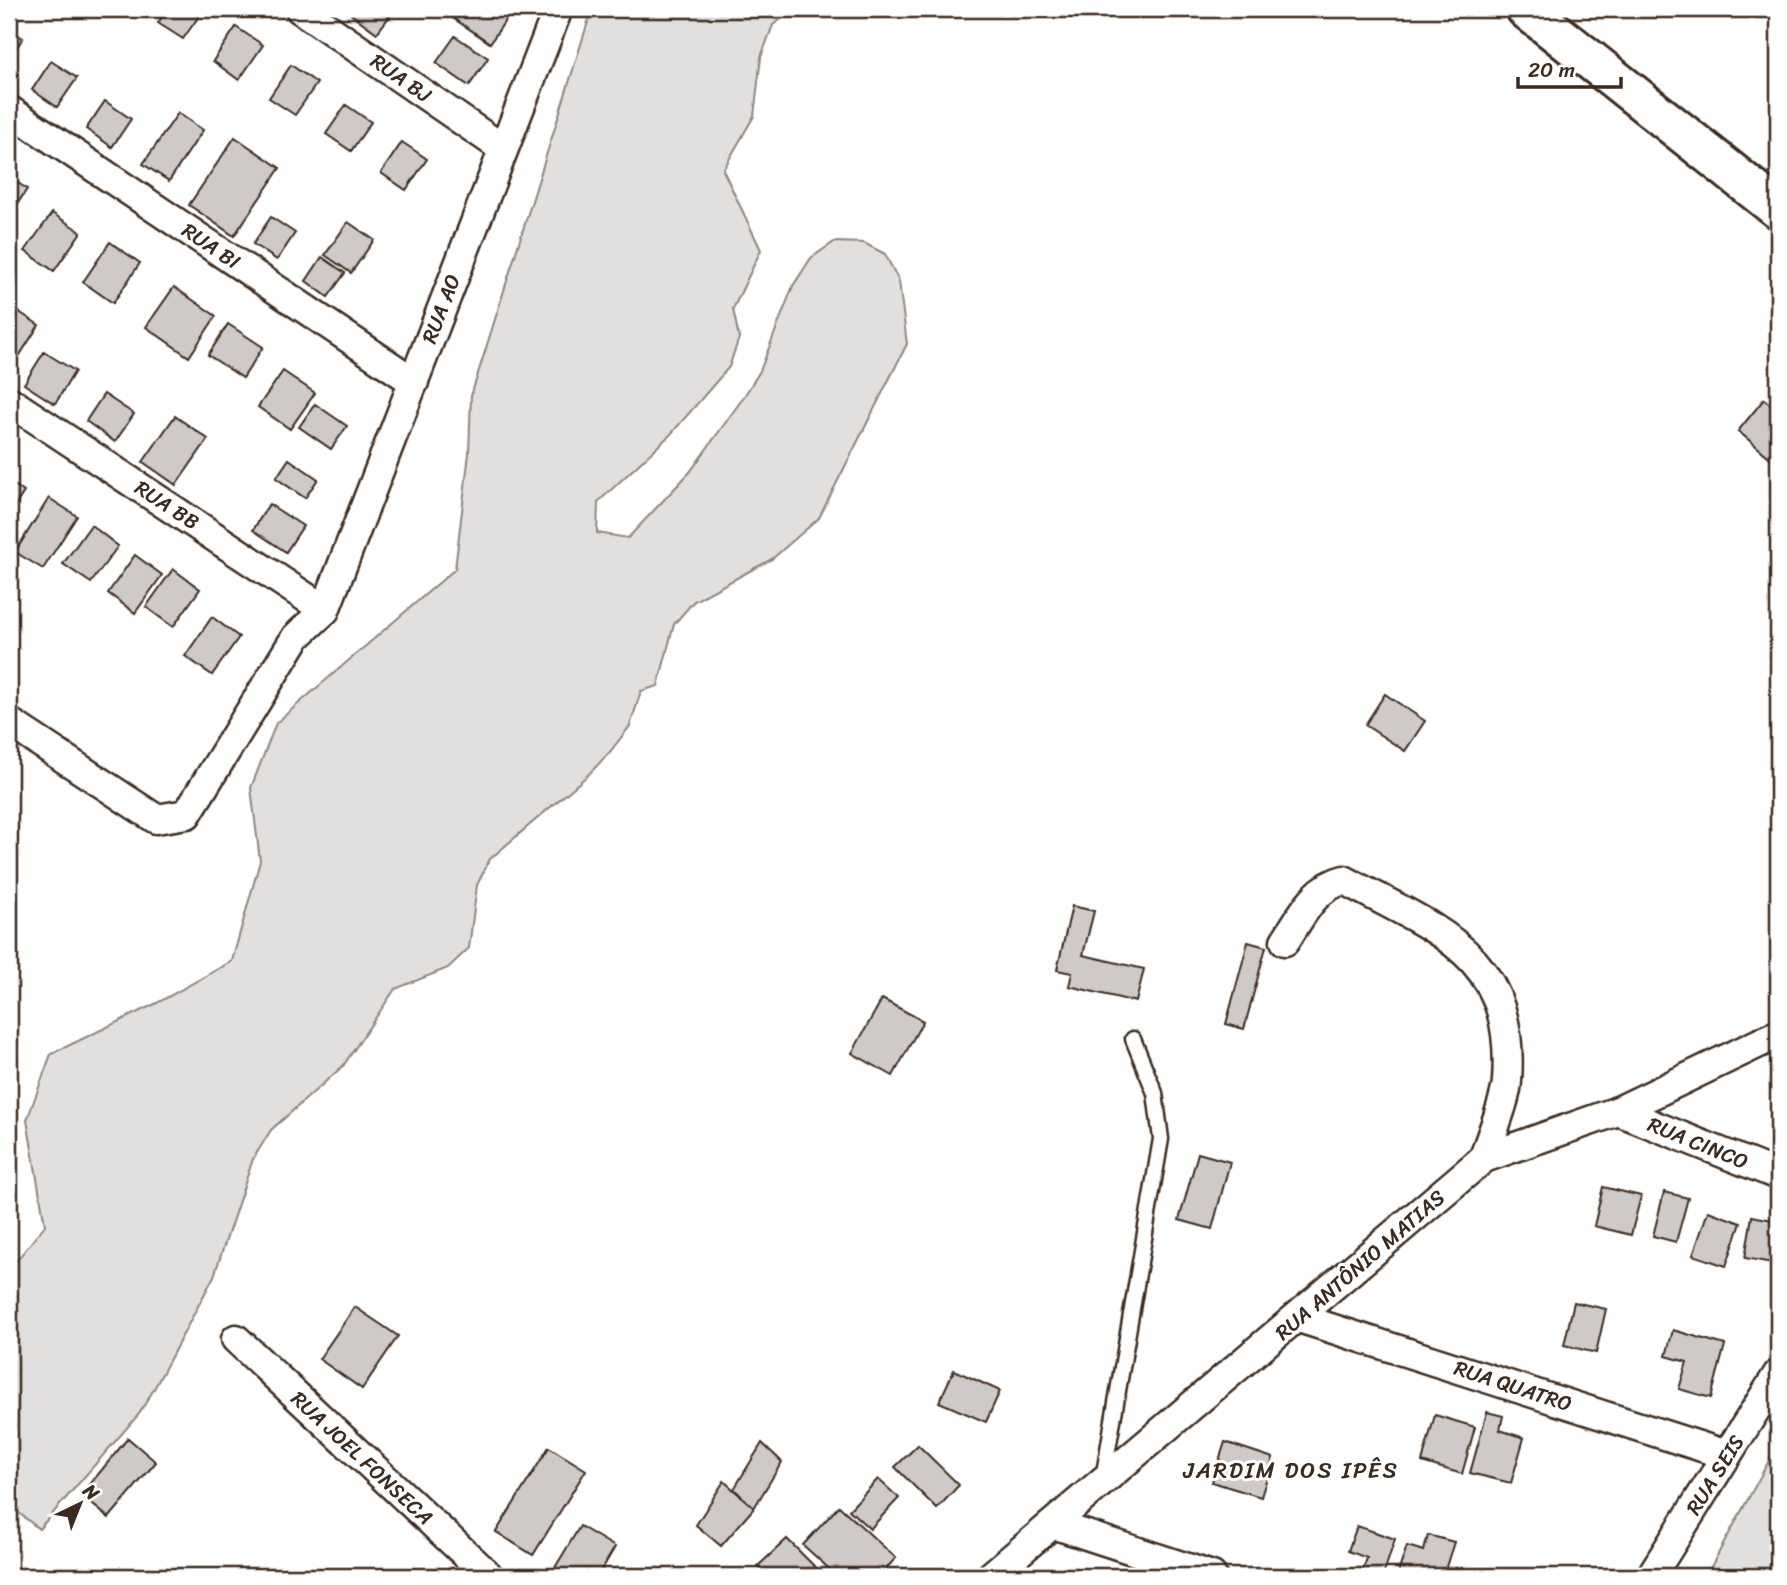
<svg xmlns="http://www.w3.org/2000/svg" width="1787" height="1585" font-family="Sriracha,sans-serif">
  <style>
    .green { fill: #e2e0de; stroke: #8e857e; stroke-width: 2 }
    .building { fill: #cfcac7; stroke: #3b2a1e; stroke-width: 2 }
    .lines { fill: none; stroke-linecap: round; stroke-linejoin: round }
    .lane-casing { stroke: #3b2a1e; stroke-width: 19 }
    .street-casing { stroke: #3b2a1e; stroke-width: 33 }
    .secondary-casing { stroke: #3b2a1e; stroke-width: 44 }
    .lane { stroke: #fff; stroke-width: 14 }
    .street { stroke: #fff; stroke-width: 28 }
    .secondary { stroke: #fff; stroke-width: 38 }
    .labels { text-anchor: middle; stroke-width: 6; stroke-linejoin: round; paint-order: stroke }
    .street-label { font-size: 21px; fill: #3b2a1e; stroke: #fff }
    .neighbourhood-label { font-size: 23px; letter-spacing: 2px; fill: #3b2a1e; stroke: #fff }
  </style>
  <rect width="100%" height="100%" fill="#fff"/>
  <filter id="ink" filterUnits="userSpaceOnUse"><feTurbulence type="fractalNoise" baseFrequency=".0143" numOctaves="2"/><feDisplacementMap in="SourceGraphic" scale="14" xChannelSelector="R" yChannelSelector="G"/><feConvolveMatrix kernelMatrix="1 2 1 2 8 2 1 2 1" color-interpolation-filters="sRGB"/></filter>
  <g filter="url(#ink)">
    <!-- green -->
    <g class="green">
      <polygon points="592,9 795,9 773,25 761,57 754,116 723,170 761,250 733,309 739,338 729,367 671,434 598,502 597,533 628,538 690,472 743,398 760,371 793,286 811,258 834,242 864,243 885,254 899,281 907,344 819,518 772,559 694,601 674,624 658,686 641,691 630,726 609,753 588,775 490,859 477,885 469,948 448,968 395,989 343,1066 271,1130 253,1159 214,1276 154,1389 139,1414 39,1529 9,1505 9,1270 45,1225 27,1120 51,1054 157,1003 232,961 260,861 251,788 276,723 455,569 469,453 471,396"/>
      <polygon points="1778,1444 1778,1576 1706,1576"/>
    </g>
    <!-- building -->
    <g class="building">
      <polygon points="167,9 204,9 183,39 158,23"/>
      <polygon points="344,9 395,9 377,33"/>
      <polygon points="447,9 513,9 490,43 444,12"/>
      <polygon points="236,27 263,45 239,80 213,61"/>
      <polygon points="9,29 23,38 9,59"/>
      <polygon points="455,36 488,58 469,86 436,63"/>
      <polygon points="51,61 77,78 57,107 32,90"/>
      <polygon points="291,65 317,83 295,115 269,98"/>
      <polygon points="105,101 131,119 112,147 86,129"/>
      <polygon points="346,105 371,122 351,151 326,134"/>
      <polygon points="178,113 203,130 169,181 143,164"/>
      <polygon points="235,137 280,168 234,236 189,205"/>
      <polygon points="402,142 427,159 406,190 381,173"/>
      <polygon points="9,177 27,189 9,217"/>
      <polygon points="52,213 81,232 54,271 25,251"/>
      <polygon points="271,217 295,233 277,260 253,244"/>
      <polygon points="348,222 374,240 351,273 325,255"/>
      <polygon points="110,242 140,263 113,303 83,282"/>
      <polygon points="322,257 345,273 328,297 306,281"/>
      <polygon points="174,287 216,316 189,357 146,327"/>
      <polygon points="10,306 39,325 9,372 9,308"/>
      <polygon points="228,324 263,347 243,378 208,355"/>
      <polygon points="44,352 75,371 55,404 24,384"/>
      <polygon points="283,371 315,393 290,429 258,407"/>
      <polygon points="104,394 134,414 115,442 86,421"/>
      <polygon points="1764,399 1778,411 1778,454 1773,460 1738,431"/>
      <polygon points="315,404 347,426 331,449 299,427"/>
      <polygon points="175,416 208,439 176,485 143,462"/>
      <polygon points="289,459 318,479 305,498 276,478"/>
      <polygon points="9,481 24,492 9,515"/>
      <polygon points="49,498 77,516 43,569 15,552"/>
      <polygon points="269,504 303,526 286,552 253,530"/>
      <polygon points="91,525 118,546 91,583 63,564"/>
      <polygon points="135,555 162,575 135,613 108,593"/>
      <polygon points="173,569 200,589 173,627 146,607"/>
      <polygon points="212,617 239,637 212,675 185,656"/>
      <polygon points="1385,694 1425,721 1405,751 1365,725"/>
      <polygon points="1072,906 1094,911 1083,955 1144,969 1136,1002 1069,986 1072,973 1057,970"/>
      <polygon points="1248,942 1266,947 1244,1029 1226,1024"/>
      <polygon points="882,999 923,1021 893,1076 852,1053"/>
      <polygon points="1198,1153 1230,1162 1212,1229 1179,1220"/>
      <polygon points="1603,1187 1641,1196 1631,1235 1594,1226"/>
      <polygon points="1664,1192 1688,1198 1676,1242 1653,1236"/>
      <polygon points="1708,1211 1741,1223 1726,1266 1693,1255"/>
      <polygon points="1752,1216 1778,1221 1778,1264 1745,1258"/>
      <polygon points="1574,1302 1606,1309 1596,1353 1564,1345"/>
      <polygon points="355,1307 398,1336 362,1389 319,1359"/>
      <polygon points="1673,1330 1725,1345 1711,1398 1679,1389 1687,1362 1666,1356"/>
      <polygon points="954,1370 1000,1391 986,1422 939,1402"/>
      <polygon points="1487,1412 1503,1416 1500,1430 1524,1438 1511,1483 1470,1473"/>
      <polygon points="1435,1415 1475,1427 1462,1474 1422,1462"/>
      <polygon points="128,1438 156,1462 109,1518 81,1495"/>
      <polygon points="1225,1442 1273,1458 1261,1497 1212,1482"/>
      <polygon points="762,1443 782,1462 754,1508 734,1489"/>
      <polygon points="918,1445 959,1485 937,1509 895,1467"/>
      <polygon points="549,1447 586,1470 533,1555 496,1532"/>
      <polygon points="878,1479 899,1498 870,1529 849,1510"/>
      <polygon points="724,1481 754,1508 721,1546 696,1525"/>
      <polygon points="839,1506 896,1558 879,1576 837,1576 803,1545"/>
      <polygon points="580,1526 615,1547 598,1576 550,1576"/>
      <polygon points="1357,1526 1395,1539 1383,1576 1361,1575 1367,1558 1348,1551"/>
      <polygon points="1428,1535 1454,1542 1443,1576 1397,1576 1407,1546 1424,1551"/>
      <polygon points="787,1539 823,1575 821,1576 768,1576 758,1566"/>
      <polygon points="47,1569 56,1576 41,1576"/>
    </g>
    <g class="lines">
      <!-- lane casing -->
      <g class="lane-casing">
        <polyline id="lane" points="1103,1479 1161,1139 1155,1093 1133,1039"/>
      </g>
      <!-- street casing -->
      <g class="street-casing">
        <g id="street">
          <polyline points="300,9 502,148"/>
          <polyline points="9,110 414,382"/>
          <polyline points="9,401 325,610"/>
          <polyline points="9,722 156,819 187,814 296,637 325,610 558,9"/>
          <path d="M 1285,941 C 1301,917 1314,887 1344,880 C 1439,931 1516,954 1507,1081 C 1506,1101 1490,1137 1484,1158"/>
          <polyline points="1618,1111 1778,1175"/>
          <polyline points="1299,1318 1727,1455"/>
          <polyline points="236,1339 489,1576"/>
          <polyline points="1053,1524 1212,1576"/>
          <polyline points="991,1576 1484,1158 1618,1111 1778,1034"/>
          <polyline points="1651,1576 1778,1374"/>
        </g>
      </g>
      <!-- secondary casing -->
      <g class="secondary-casing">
        <polyline id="secondary" points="1526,9 1778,209"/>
      </g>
      <!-- lane -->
      <use href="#lane" class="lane"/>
      <!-- street -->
      <use href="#street" class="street"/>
      <!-- secondary -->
      <use href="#secondary" class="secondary"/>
    </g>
  </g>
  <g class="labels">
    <!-- street labels -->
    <g class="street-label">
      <text transform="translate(401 78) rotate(35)" y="7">RUA BJ</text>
      <text transform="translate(211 246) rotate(34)" y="7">RUA BI</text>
      <text transform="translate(441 309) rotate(-69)" y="7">RUA AO</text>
      <text transform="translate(167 505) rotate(33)" y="7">RUA BB</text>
      <text transform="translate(1698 1143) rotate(22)" y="7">RUA CINCO</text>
      <text transform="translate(1360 1265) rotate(-41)" y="7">RUA ANTÔNIO MATIAS</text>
      <text transform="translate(1513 1386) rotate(18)" y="7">RUA QUATRO</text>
      <text transform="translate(362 1458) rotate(43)" y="7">RUA JOEL FONSECA</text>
      <text transform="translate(1715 1475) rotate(-58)" y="7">RUA SEIS</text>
    </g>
    <!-- neighbourhood labels -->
    <g class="neighbourhood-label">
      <text x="1291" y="1478">JARDIM DOS IPÊS</text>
    </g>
  </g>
  <!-- margin -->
  <rect width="1787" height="1585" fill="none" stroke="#fff" stroke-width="35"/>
  <rect x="18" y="18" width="1752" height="1550" fill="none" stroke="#3b2a1e" stroke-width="2.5" filter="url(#ink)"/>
  <!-- north arrow -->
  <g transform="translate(80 1504) rotate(43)" stroke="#ffffff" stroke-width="5" paint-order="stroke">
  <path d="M0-5L12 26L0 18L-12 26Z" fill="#3b2a1e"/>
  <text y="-10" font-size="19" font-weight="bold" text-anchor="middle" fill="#3b2a1e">N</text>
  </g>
  <!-- scale -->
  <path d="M1518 77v10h103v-10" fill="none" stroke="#3b2a1e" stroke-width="3.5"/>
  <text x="1528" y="77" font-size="21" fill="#3b2a1e" stroke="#ffffff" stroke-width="5" paint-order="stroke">20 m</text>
</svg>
